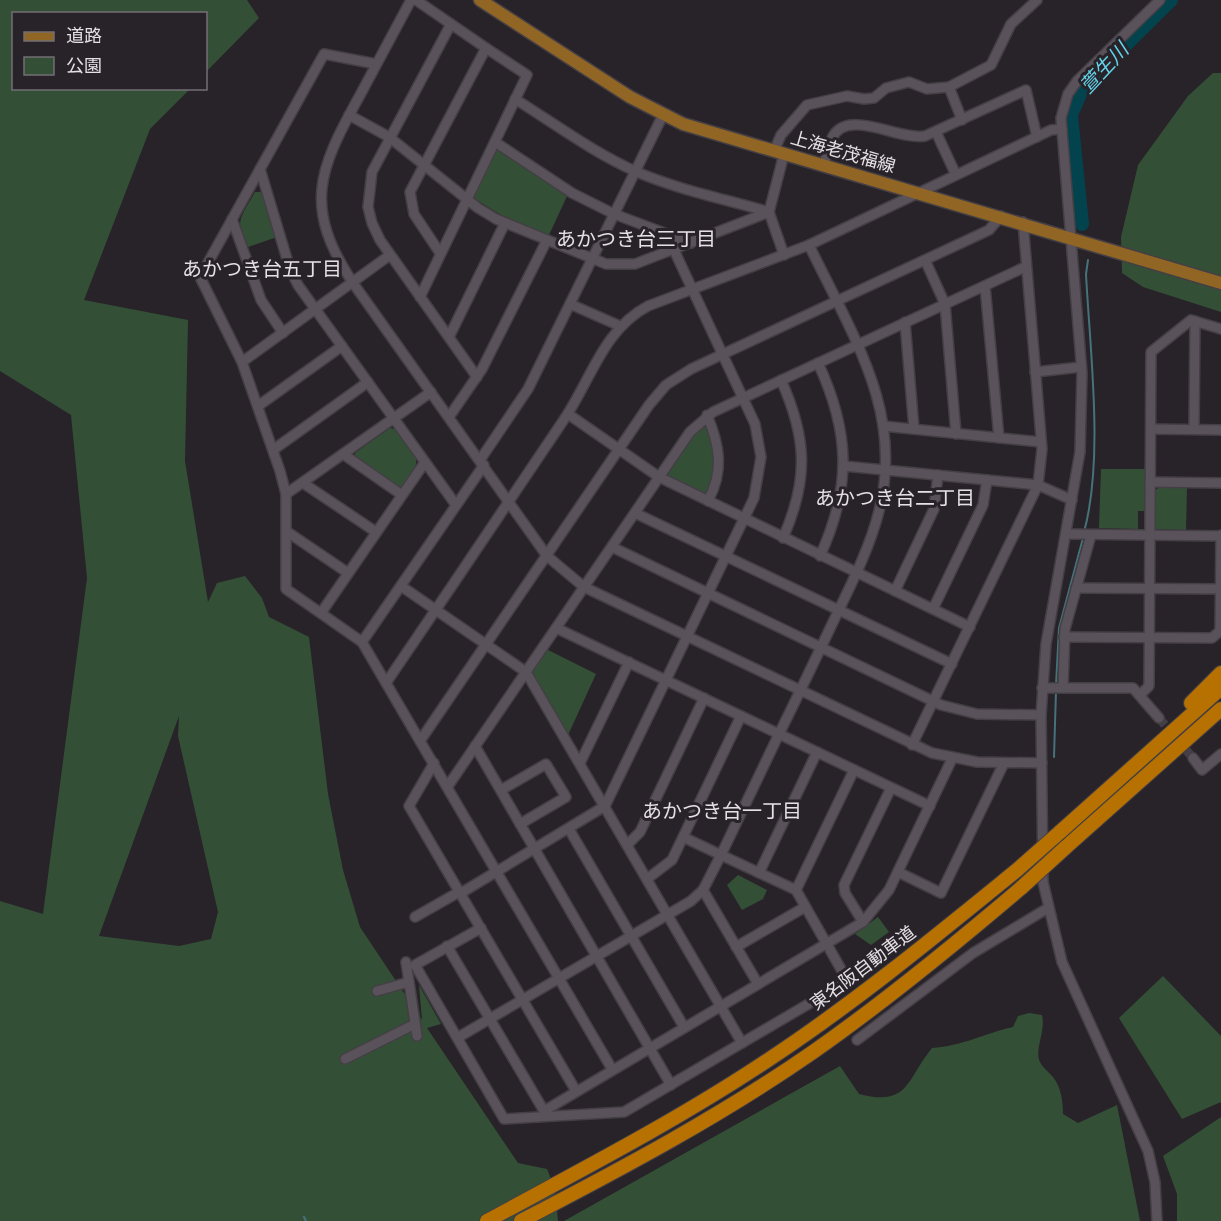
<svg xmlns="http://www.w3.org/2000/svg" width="1221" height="1221" font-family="'Crimson Pro','Noto Sans JP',serif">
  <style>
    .green { fill: #335037; fill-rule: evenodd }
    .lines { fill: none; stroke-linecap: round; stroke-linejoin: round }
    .stream { stroke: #46727a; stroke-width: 2 }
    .river { stroke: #03434d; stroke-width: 14 }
    .minor-tunnel { stroke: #443e45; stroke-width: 9; stroke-dasharray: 9 4.5; stroke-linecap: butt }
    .minor-casing { stroke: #443f44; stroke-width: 12 }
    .major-casing { stroke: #443f44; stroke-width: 15 }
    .highway-casing { stroke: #443f44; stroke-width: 16 }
    .minor { stroke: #59525a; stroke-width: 9 }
    .major { stroke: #916524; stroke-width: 12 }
    .highway { stroke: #b77100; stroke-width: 14 }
    .highway-bridge-casing { stroke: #443f44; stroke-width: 16; stroke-linecap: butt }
    .highway-bridge { stroke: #b77100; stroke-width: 14 }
    .labels { text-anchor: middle; stroke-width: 6; stroke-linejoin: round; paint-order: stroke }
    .street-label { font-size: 18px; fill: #e4e0e4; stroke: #282229 }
    .water-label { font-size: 20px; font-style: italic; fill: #63d3e8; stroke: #282229 }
    .neighbourhood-label { font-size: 20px; fill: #e4e0e4; stroke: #282229 }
  </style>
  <rect width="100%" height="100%" fill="#282229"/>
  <!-- green -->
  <g class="green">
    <path d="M 0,0 L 247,0 L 259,18 L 206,72 L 206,14 L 14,14 L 14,88 L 190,89 L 150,129 L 84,300 L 188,320 L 185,461 L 208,602 L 217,583 L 245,576 L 262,598 L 269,617 L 309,637 L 328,794 L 343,870 L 360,927 L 422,1020 L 419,985 L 441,1024 L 427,1028 L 518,1163 L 547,1169 L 555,1189 L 558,1221 L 0,1221 L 0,901 L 43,914 L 87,578 L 71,415 L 0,371 ZM 179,716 L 178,736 L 218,912 L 211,939 L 179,946 L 99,936 Z"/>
    <polygon points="1213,73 1221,73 1221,312 1143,287 1122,273 1121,237 1138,165 1188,96"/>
    <polygon points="500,149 568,194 549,235 501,215 475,199 474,192 494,152"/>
    <path d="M 255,192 L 262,192 L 277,237 L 245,248 C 235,219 241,217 255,192 Z"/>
    <polygon points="703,425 708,425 717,467 708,494 704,495 668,478 667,474 691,437"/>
    <path d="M 390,428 L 396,429 C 417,457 425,456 404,487 L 397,488 L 355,458 L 355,453 Z"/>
    <polygon points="1101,469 1146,469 1145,511 1138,511 1138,529 1099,528"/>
    <polygon points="1160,486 1187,487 1186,530 1155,529 1156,490"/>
    <polygon points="546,649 596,674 568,735 532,674 531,670"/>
    <polygon points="738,875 767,890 763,899 742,910 727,885"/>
    <polygon points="878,917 889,932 871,945 855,934"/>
    <polygon points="1163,976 1221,1036 1221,1102 1182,1119 1119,1018"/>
    <path d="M 1029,1013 L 1042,1015 C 1046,1031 1034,1050 1040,1062 C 1043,1068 1049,1072 1053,1077 C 1061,1087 1063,1101 1063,1114 L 1078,1123 L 1117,1105 L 1140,1221 L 564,1221 L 840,1066 L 859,1094 C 909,1107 906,1080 932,1048 C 962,1046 983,1034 1013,1027 L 1018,1016 Z"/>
    <polygon points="1221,1117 1221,1221 1177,1221 1177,1194 1163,1156"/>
  </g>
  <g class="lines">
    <!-- stream -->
    <g class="stream">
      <path d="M 1084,532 C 1104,459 1090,352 1086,274 L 1088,260"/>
      <polyline points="1056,685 1059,628 1083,538"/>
      <polyline points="1054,757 1056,691"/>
      <polyline points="304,1217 306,1221"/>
    </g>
    <!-- river -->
    <polyline class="river" points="1082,224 1071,115 1083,87 1171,0"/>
    <!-- minor-tunnel -->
    <polyline class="minor-tunnel" points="1159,718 1193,758"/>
    <!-- minor casing -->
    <g class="minor-casing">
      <g id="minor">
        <path d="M 411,0 C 394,32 376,65 359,97 C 318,171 303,207 353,283 L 547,556 L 584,587 L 932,753 L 977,762 L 1042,763"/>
        <polyline points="416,0 486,48 410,192 414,214 440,253"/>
        <polyline points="451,24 372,172 368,207 372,223 380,240 477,377"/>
        <polyline points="376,64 324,54 200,277 242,362 280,471 286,494 286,589 362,642 612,1069"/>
        <polyline points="949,87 962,120"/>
        <path d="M 515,99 C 555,124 594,153 637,172 C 679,190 725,199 769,212"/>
        <polyline points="349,115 389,137 478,208 496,219 606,264 635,264 769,212"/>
        <polyline points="936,132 956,175"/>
        <polyline points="495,142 572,193 614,214 691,243"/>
        <polyline points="774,151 781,135 807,105 847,96 864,99 874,98 886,88 909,82 927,89 949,87 991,65 1011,24 1037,0"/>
        <polyline points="784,154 769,212 784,255"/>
        <path d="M 824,165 C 826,156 828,146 832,138 C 847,107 899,141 925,136 L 1026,90 L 1037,137"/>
        <polyline points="260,169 290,269 298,285 456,505"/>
        <polyline points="232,219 261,300 283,333"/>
        <path d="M 809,245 C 831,291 862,345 876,394 C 902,483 872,542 834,620 C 816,658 798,696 779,734 L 930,806"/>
        <polyline points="925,260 945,304 956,434"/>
        <polyline points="985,286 999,438"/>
        <polyline points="420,297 527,75 486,48"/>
        <polyline points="570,304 620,326"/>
        <polyline points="905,322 914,429"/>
        <polyline points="449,337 505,223"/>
        <polyline points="242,362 390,255"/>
        <path d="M 818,363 C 850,432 852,486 820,556"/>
        <polyline points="1035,372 1081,367"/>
        <path d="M 781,380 C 807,438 809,479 783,538"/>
        <polyline points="258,406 342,346"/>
        <polyline points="568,414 659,477 970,627"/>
        <path d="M 707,415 C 720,446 724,471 708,501"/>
        <polyline points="449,417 482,369 547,240"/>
        <polyline points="883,426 1041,442"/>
        <polyline points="1151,429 1221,430"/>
        <polyline points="1194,429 1195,321"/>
        <polyline points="273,450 368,382"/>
        <polyline points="343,454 402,495"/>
        <polyline points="480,460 528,389 663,115"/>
        <polyline points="844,466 1038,485 1072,500"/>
        <polyline points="1150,482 1221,483"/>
        <polyline points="303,483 376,532"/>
        <polyline points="286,494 431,392"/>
        <polyline points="635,513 952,664"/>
        <polyline points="286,531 348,573"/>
        <polyline points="1066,534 1221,536"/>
        <polyline points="612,547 941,705 977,714 1041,715"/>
        <polyline points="401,586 526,672 742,1043"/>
        <polyline points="1076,588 1220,589"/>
        <polyline points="895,591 934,509 938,475"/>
        <polyline points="933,609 983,505 987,480"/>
        <polyline points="321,613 425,462"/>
        <polyline points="556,628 741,716"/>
        <polyline points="1064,637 1212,638 1220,631 1221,535"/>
        <polyline points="362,642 484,465"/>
        <path d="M 386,683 C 446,595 506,506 565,418 C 591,379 604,329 648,306 L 809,245 L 1051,130 L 1062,129"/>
        <polyline points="1042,688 1133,688 1159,718"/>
        <polyline points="1063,688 1065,629 1091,535"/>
        <polyline points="1140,695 1149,686 1151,352 1191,320 1221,329"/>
        <polyline points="420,741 649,405 666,385 691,369 989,230 1001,216"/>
        <polyline points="912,745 1038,485 1042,449 1023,222"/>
        <polyline points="475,746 671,1085"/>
        <polyline points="1193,758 1202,770 1221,754"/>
        <polyline points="434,763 409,806 576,1091"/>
        <polyline points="580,763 629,662"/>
        <polyline points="448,786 690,432 713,412 1025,267"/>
        <polyline points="501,790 546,764 566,797 520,824"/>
        <polyline points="569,829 684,1027"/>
        <polyline points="627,845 640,832 704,698"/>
        <polyline points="898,872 941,893 1004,763"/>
        <polyline points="759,873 817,752"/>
        <polyline points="647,879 672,860 741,716 779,734 721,855 683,837"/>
        <polyline points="703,890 758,984"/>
        <polyline points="796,890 854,770"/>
        <polyline points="461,893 605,806 754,498 761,457 755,424 674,250"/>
        <polyline points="415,917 459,892"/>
        <polyline points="863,922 845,893 844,885 891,788"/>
        <polyline points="447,946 544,1111 544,1116"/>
        <polyline points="736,947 805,907"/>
        <polyline points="406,962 417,1036"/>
        <polyline points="377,991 409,982"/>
        <polyline points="457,1038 691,901 703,890 721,855 796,890 846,978 846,982 624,1112 504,1119 415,965 481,928"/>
        <polyline points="857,1040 973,953 1048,908"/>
        <polyline points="345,1059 415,1024"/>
        <polyline points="544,1111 863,922 889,890 952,759"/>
        <polyline points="1157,1221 1155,1182 1148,1151 1062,962 1043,882 1041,715 1046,644 1080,452 1082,373 1061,118 1068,94 1077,81 1160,0"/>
      </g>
    </g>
    <!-- major casing -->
    <g class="major-casing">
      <polyline id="major" points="480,0 630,97 683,124 1221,283"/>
    </g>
    <!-- highway casing -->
    <g class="highway-casing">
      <g id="highway">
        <polyline points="1191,703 1221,673"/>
        <polyline points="1060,832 1221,688"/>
        <polyline points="1066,847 1221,709"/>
        <path d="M 487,1221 C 583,1169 680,1119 771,1058 C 857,1001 937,935 1017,870"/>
        <path d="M 521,1221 C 621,1169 721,1116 813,1052 C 886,1001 954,945 1021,888"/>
      </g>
    </g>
    <!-- minor -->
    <use href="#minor" class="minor"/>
    <!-- major -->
    <use href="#major" class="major"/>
    <!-- highway -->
    <use href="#highway" class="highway"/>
    <!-- highway-bridge casing -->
    <g class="highway-bridge-casing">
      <g id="highway-bridge">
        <polyline points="1017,870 1060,832"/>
        <polyline points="1021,888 1066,847"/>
      </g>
    </g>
    <!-- highway-bridge -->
    <use href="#highway-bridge" class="highway-bridge"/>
  </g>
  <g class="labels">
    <!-- street labels -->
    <g class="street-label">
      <text transform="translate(843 152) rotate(16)" y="6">上海老茂福線</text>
      <text transform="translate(863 968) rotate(-37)" y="6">東名阪自動車道</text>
    </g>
    <!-- water labels -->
    <g class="water-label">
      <text transform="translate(1104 68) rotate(-47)" y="7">萱生川</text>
    </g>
    <!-- neighbourhood labels -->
    <g class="neighbourhood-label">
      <text x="636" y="246">あかつき台三丁目</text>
      <text x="262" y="276">あかつき台五丁目</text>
      <text x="895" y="505">あかつき台二丁目</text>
      <text x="722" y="818">あかつき台一丁目</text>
    </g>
  </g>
  <!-- legend -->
  <rect x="12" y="12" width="195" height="78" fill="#282229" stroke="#736e74" stroke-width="1.5"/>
  <rect x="24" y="32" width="30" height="9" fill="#916524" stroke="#736e74" stroke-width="1.5"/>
  <text x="66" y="42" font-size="18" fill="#e4e0e4">道路</text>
  <rect x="24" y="57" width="30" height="18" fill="#335037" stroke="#736e74" stroke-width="1.5"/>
  <text x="66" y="72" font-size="18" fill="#e4e0e4">公園</text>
</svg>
